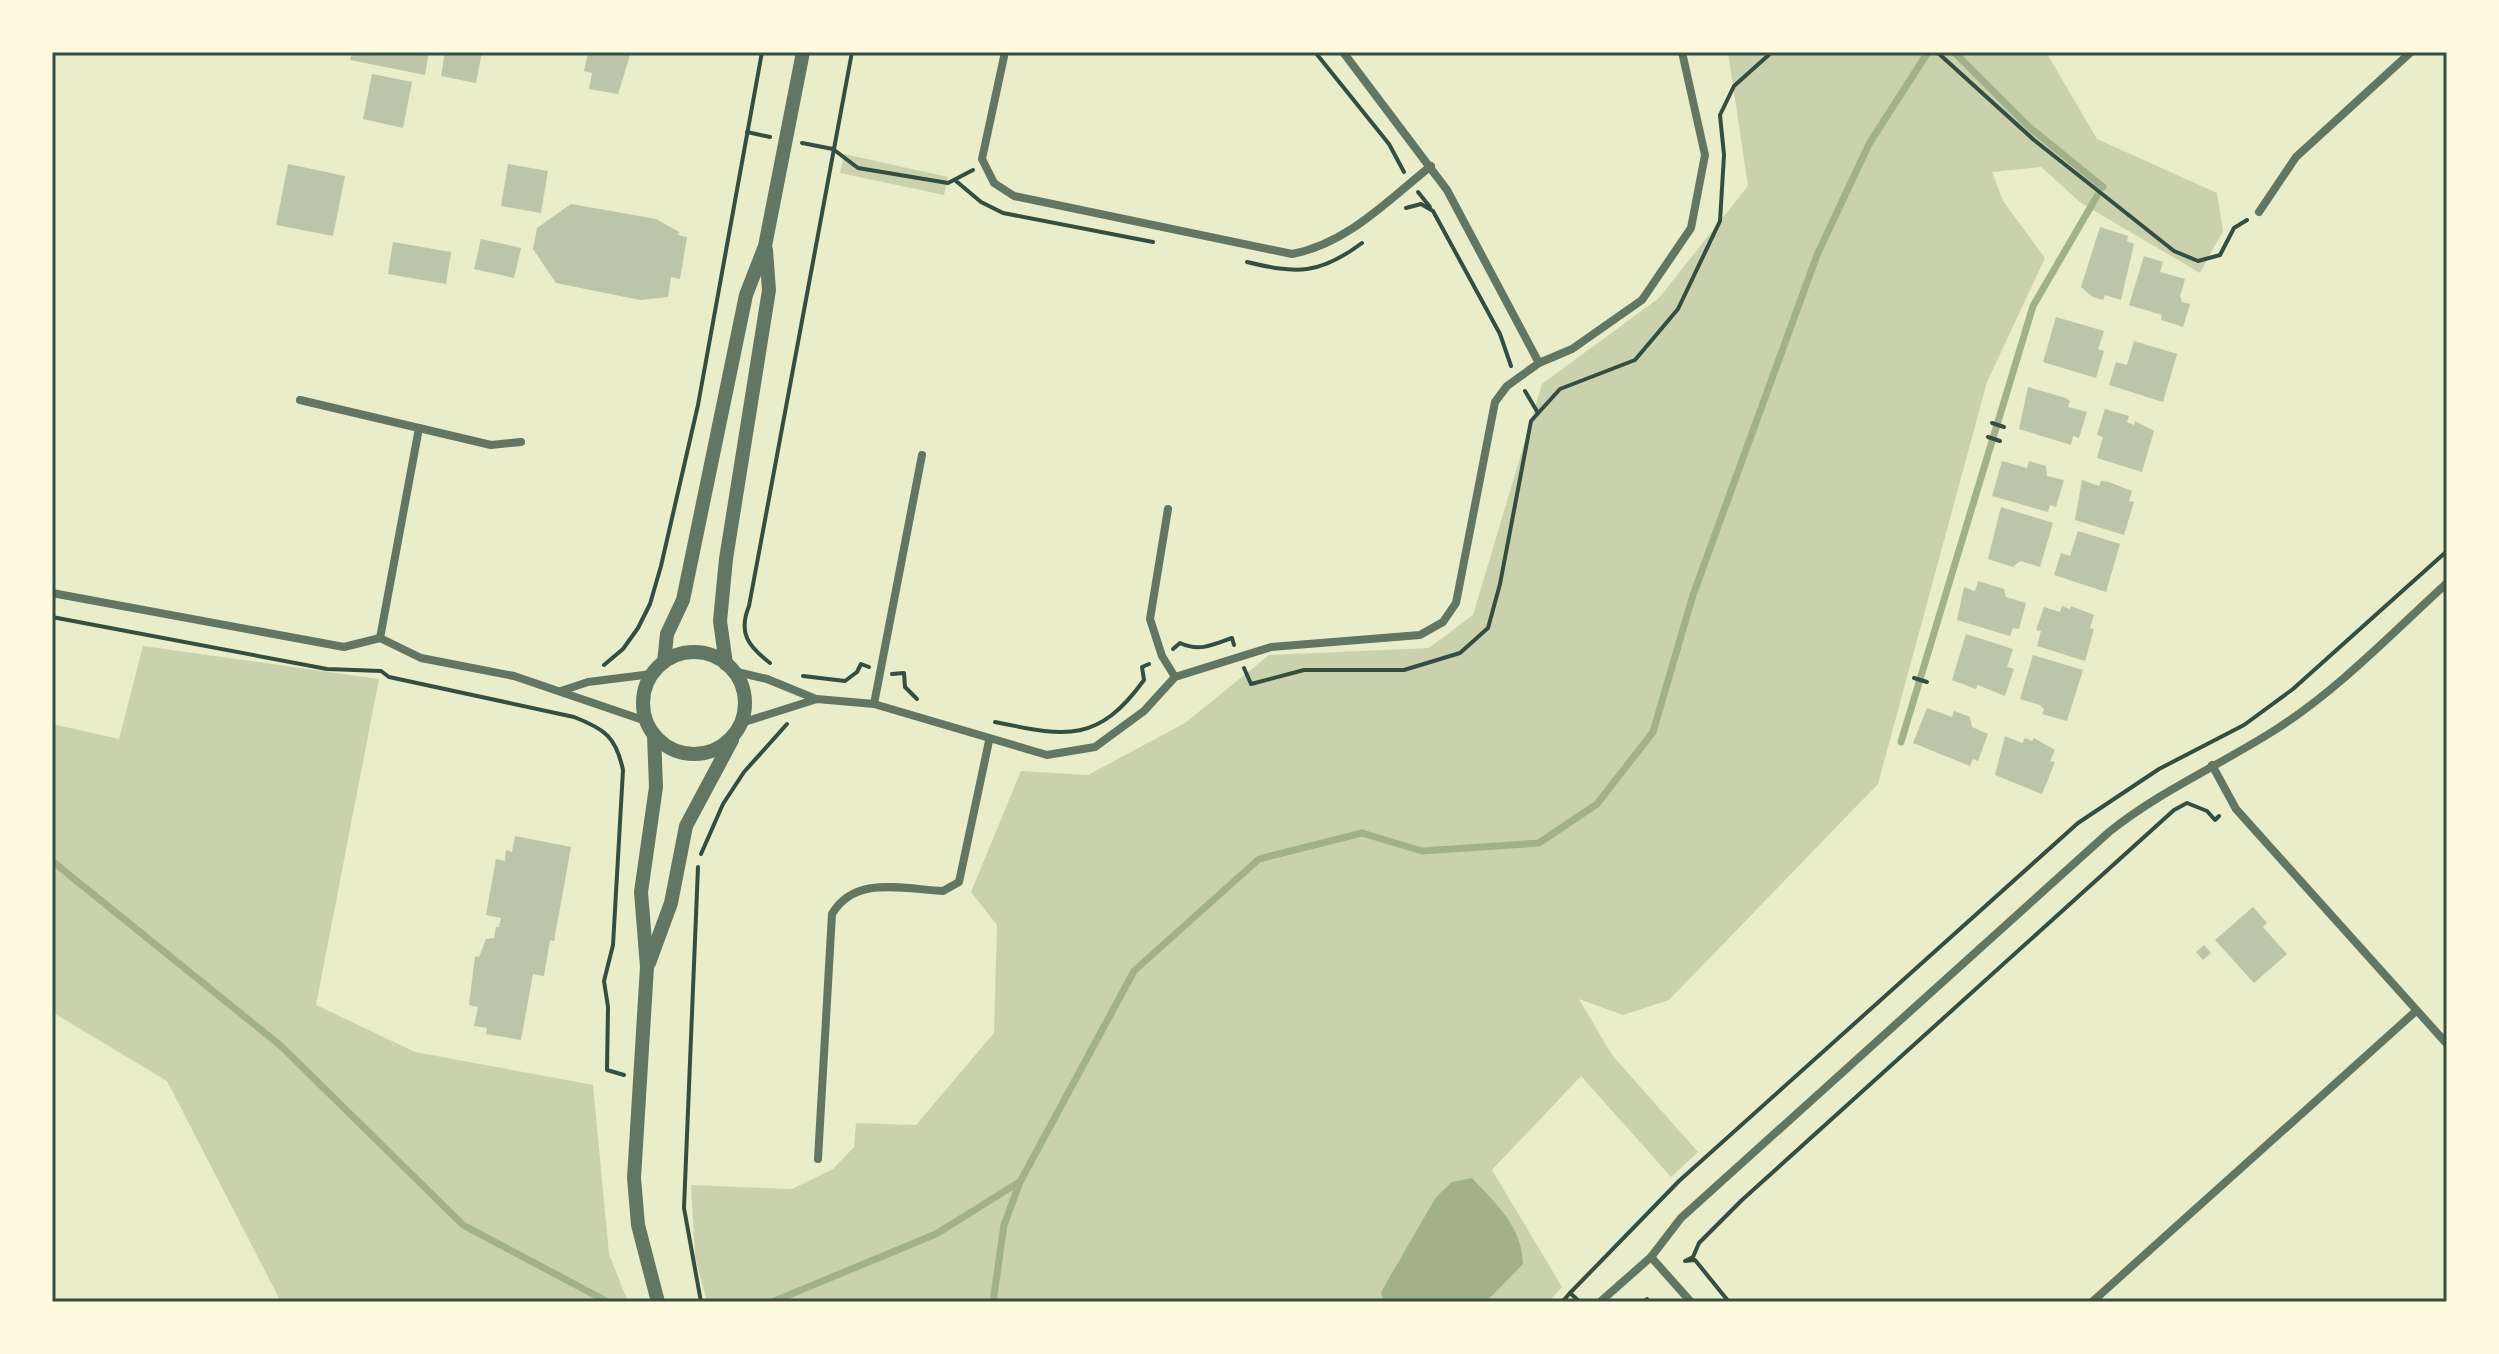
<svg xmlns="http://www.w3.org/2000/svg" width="2499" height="1354" font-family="'Nunito Sans',sans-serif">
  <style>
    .green { fill: #cad2ad }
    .water { fill: #a3b18a }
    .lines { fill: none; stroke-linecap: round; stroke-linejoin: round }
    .stream { stroke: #a3b18a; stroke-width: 7 }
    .building { fill: #bcc5a7 }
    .path { stroke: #344e41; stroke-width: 4 }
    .minor { stroke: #617663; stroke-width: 8 }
    .tertiary { stroke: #617663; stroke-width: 14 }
    .neatline { fill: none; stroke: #344e41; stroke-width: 3 }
  </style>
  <rect width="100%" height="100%" fill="#e9edc9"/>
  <!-- green -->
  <g class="green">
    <polygon points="1728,52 2046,52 2097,139 2217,193 2223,231 2200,273 2081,203 2041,167 1992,172 2003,201 2045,258 1987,382 1878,784 1669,1000 1623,1015 1579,999 1612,1055 1698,1152 1671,1177 1581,1076 1492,1170 1562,1287 1548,1302 707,1302 695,1257 691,1185 792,1189 833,1169 854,1147 856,1123 916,1125 994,1033 997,925 971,892 1021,771 1088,775 1185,723 1269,655 1429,648 1473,615 1542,384 1659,298 1748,186"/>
    <polygon points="844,154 948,177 944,195 840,173"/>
    <polygon points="143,646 379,679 316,1005 415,1052 593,1085 609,1254 628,1302 281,1302 167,1081 52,1012 52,724 119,739"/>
  </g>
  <!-- water -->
  <path class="water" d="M 1472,1178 C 1496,1204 1522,1226 1523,1264 L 1486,1302 L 1383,1302 L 1381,1292 L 1436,1197 L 1452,1182 Z"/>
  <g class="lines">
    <!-- stream -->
    <g class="stream">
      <polyline points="1954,52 2028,126 2103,187"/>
      <polyline points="1901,742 2033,306 2097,196"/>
      <polyline points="52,861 281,1046 463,1225 608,1302"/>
      <polyline points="772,1302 936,1234 1018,1183"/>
      <polyline points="993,1302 1004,1225 1020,1182 1134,971 1259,859 1362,833 1422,851 1539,843 1597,804 1653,732 1693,595 1817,255 1869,144 1928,52"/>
    </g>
  </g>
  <!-- building -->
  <g class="building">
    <polygon points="352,52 429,52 425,75 350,60"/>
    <polygon points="445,52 482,52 476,83 441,76"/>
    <polygon points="588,52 631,52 618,94 589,89 592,73 584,71"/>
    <polygon points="372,74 412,82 403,128 363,119"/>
    <polygon points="288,164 345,176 333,236 276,225"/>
    <polygon points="508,164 548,171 541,213 501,206"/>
    <polygon points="571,204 656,219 679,232 678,235 687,237 680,279 671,277 668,297 640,300 556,283 533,249 537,228"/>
    <polygon points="2100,227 2128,236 2127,241 2134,244 2121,300 2105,295 2103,300 2093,297 2081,287"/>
    <polygon points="481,239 521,248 514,278 474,269"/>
    <polygon points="393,242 451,252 446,284 388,274"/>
    <polygon points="2144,256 2163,262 2160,272 2185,279 2180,296 2182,302 2190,304 2183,327 2161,320 2162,315 2129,305"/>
    <polygon points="2056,317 2104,331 2098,349 2104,351 2096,378 2043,362"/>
    <polygon points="2134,341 2177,354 2163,402 2109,385 2116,362 2127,365"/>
    <polygon points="2028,387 2066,398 2070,401 2068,407 2087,412 2079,438 2073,436 2071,445 2019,429"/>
    <polygon points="2105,409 2129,416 2127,422 2134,425 2135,421 2154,431 2142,472 2097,458 2103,437 2097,435"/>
    <polygon points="2002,461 2027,468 2029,461 2046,466 2047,476 2064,480 2056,507 2050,505 2048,512 1992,496"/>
    <polygon points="2082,480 2099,486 2101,481 2109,482 2132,491 2129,501 2134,502 2124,535 2075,520"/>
    <polygon points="2001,507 2053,523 2040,567 2020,561 2013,567 1988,559"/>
    <polygon points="2078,531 2120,544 2106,592 2054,575 2061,553 2070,556"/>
    <polygon points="1978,581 2004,589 2006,597 2026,603 2019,629 2013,628 2010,636 1957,620 1964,587 1975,591"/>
    <polygon points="2062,606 2070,609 2071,606 2094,615 2090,628 2094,629 2085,661 2037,646 2041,631 2036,630 2044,607 2060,612"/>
    <polygon points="1966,634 2013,649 2007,667 2014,669 2005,696 1978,685 1976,689 1952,680"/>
    <polygon points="2033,655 2083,670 2067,721 2042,714 2044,709 2040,705 2020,699"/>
    <polygon points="1927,708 1952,717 1954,711 1970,717 1972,727 1988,734 1978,761 1973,759 1970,766 1913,743"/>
    <polygon points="2005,736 2022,743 2025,738 2032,741 2034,738 2055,750 2050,761 2055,762 2042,794 1995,775"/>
    <polygon points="515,836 571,847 554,941 550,940 544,976 533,974 521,1040 486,1034 487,1028 474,1026 478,1007 469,1005 475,956 479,957 486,939 494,938 496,927 499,927 501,918 486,915 496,859 505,861 506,850 512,852"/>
    <polygon points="2253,907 2267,923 2263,927 2287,954 2254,983 2215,940"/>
    <polygon points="2204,945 2211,953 2203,960 2196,952"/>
  </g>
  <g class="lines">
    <!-- path -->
    <g class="path">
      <polyline points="1315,52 1389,144 1404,172"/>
      <polyline points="1937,52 2034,140 2174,251 2198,261 2220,255 2234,228 2247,220"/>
      <polyline points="747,132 770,137"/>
      <polyline points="802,143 833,149 858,168 948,183 973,170"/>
      <polyline points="956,181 981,202 1003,213 1153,242"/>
      <polyline points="1418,192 1430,207"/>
      <polyline points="1406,208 1421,204 1433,211 1500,334 1511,366"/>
      <path d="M 1247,262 C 1297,274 1319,275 1362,243"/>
      <polyline points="1525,391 1538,413"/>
      <polyline points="1992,423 2004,427"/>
      <polyline points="1988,437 2000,441"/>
      <path d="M 52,617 L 327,669 L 381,671 L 389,677 L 574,717 C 605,729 616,737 623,770 L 613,945 L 604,981 L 608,1007 L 607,1070 L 624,1075"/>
      <path d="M 1173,649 L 1180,643 C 1199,652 1213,645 1232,638 L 1234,645"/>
      <path d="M 770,663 C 748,646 738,633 749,606 L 852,52"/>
      <polyline points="604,665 623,649 638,628 650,604 661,566 698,405 762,52"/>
      <polyline points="1244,668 1251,684 1304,670 1404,670 1460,653 1488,628 1500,584 1531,421 1560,389 1635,360 1678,309 1720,221 1724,155 1720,115 1734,86 1772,52"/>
      <polyline points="892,674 904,673 905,687 917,699"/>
      <polyline points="803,676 845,681 857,672 861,664 869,667"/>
      <polyline points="1914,678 1927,682"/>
      <path d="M 995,722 C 1064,736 1097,745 1144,680 L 1142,667 L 1149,664"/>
      <polyline points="701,854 723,804 744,772 787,724"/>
      <polyline points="698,867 684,1208 701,1302"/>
      <polyline points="1570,1293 1679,1181 2078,823 2159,769 2244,725 2293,689 2447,551"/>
      <polyline points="1562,1302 1570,1293 1580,1302"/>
      <polyline points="1643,1302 1647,1299 1647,1302"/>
      <polyline points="1729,1302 1695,1260 1685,1261 1693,1257 1699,1243 1742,1200 2174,810 2187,803 2207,811 2215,820 2219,816"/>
    </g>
    <!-- minor -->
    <g class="minor">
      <path d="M 1005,52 L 982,159 L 994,183 L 1014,196 L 1292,254 C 1347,244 1388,200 1431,166"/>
      <polyline points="2259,212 2296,157 2411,52"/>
      <polyline points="1539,363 1572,349 1642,300 1691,228 1705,155 1682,52"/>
      <polyline points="300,400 491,445 521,442"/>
      <polyline points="1168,509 1150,619 1162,656 1175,677"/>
      <polyline points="52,593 344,647 380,638 421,658 514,676 646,721"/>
      <polyline points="380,638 419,428"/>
      <polyline points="733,671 767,679 816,699"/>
      <polyline points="561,691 588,682 652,674"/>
      <polyline points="874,704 922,455"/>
      <polyline points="741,723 817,699 874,704 1047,755 1095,747 1144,711 1175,677 1271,647 1420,635 1443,622 1456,603 1495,402 1507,386 1539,363 1447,190 1343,52"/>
      <polyline points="2212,765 2236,809 2447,1044"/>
      <path d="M 818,1159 L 832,914 C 855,875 903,889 943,891 L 959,882 L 989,741"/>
      <polyline points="1651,1257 1691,1302"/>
      <path d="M 1600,1302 L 1651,1257 L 1681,1218 L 2109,832 C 2160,791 2220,765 2275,730 C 2338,690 2392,633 2447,583"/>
      <polyline points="2092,1302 2416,1011"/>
    </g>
    <!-- tertiary -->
    <g class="tertiary">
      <circle cx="694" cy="703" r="51"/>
      <polyline points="664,662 667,634 683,600 746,295 765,246 803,52"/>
      <polyline points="726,664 720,621 726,559 769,290 766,250"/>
      <polyline points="654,735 656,787 641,892 647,967 634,1178 638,1225 658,1302"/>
      <polyline points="649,963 671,903 686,826 732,740"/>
    </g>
  </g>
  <!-- border -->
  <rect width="2499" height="1354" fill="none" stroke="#fefae0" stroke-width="108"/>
  <rect x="54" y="54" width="2391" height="1246" class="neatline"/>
</svg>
